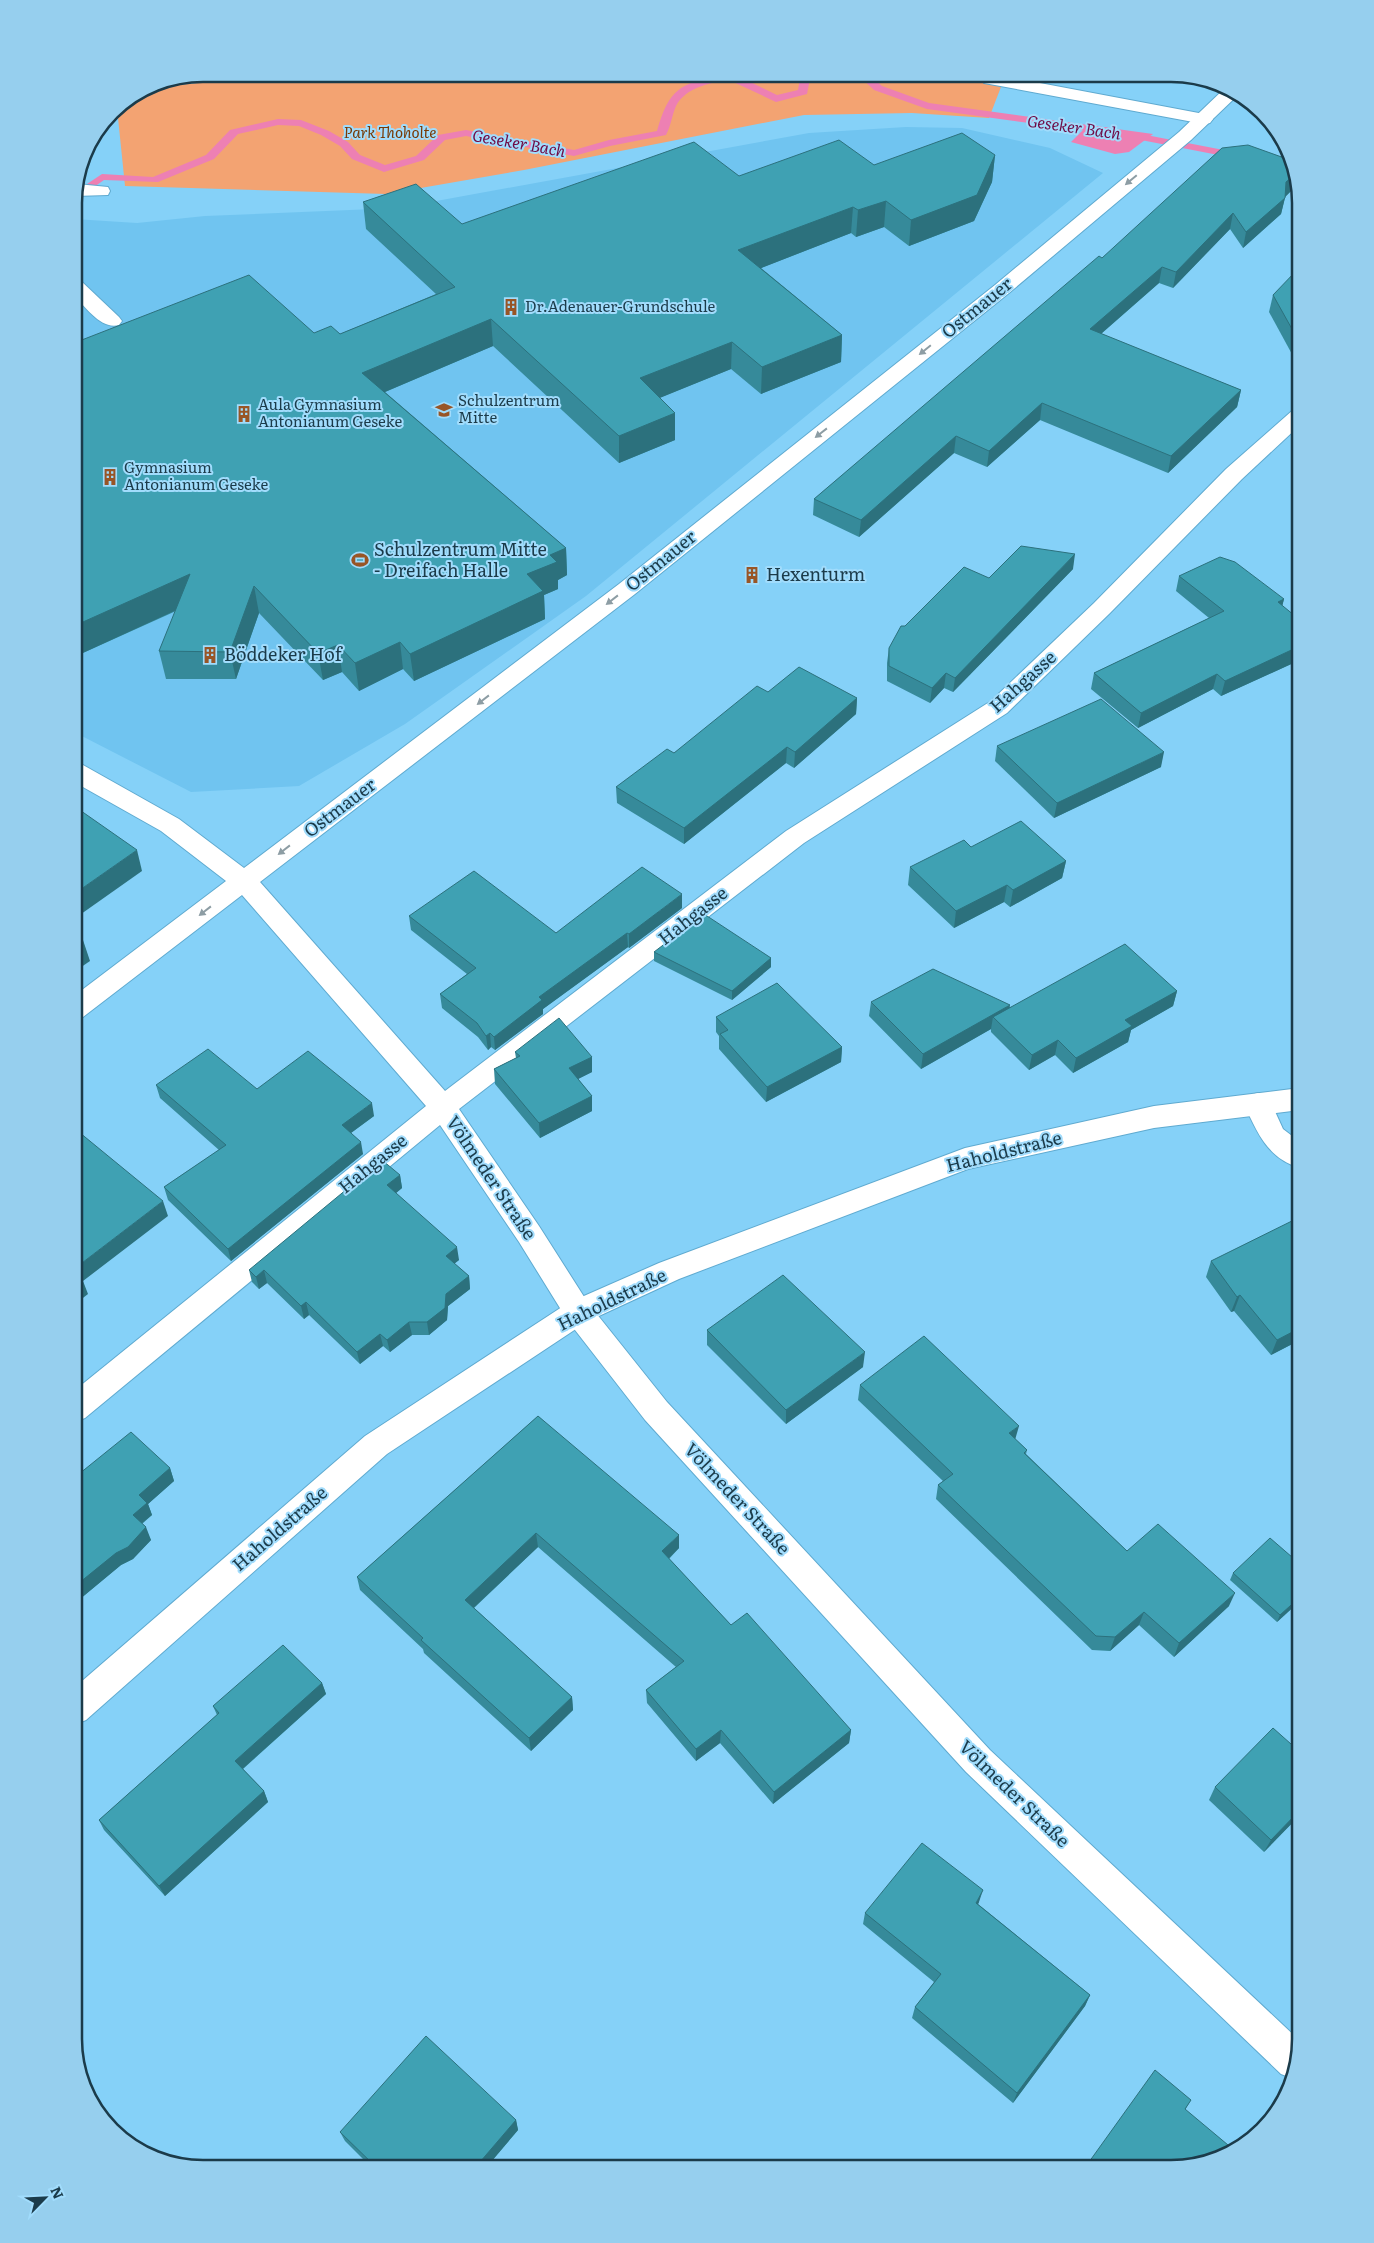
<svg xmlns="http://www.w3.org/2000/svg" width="1374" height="2243" font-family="Literata,serif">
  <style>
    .built { fill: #70c4f0 }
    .green { fill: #f3a372 }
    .water { fill: #ed80b3 }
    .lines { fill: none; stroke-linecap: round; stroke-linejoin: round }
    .stream { fill: #ed80b3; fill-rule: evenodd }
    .lane-casing { stroke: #5faad0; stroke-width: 2 }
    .street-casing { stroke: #5faad0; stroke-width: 2 }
    .secondary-casing { stroke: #5faad0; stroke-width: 2 }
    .lane { fill: #fff; fill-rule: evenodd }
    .street { fill: #fff; fill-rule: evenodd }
    .secondary { fill: #fff; fill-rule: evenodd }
    .wall { fill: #368a9a }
    .shaded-wall { fill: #2c717d }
    .building { fill: #3fa1b3; stroke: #2c717d }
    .oneway { fill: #8d9da4 }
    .labels { text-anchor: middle; stroke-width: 4; stroke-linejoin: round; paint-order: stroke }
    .far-park-label { font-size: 15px; font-style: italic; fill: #783905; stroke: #a1dcfc }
    .far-poi-label { font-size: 15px; fill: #1b3b4a; stroke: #a1dcfc; text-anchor: start }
    .far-water-label { font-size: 16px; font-style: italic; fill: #6f0b45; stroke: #a1dcfc }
    .street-label { font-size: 18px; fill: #1b3b4a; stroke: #a1dcfc }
    .poi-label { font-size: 18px; fill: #1b3b4a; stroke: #a1dcfc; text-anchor: start }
    .rim { fill: none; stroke: #1b3b4a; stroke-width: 2.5 }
  </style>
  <rect width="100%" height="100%" fill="#85d1f8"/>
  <!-- built -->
  <polygon class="built" points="906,127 962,128 1050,148 1103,173 586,596 405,724 299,786 191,792 74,732 74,219 137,223 205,216 398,208 809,133"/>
  <!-- green -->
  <polygon class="green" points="388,74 1006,74 989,118 912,113 804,115 524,170 386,194 125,186 117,108 147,88 249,78 308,83"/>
  <!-- water -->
  <polygon class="water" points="1088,125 1153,134 1129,152 1115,154 1071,142"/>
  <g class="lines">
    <!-- stream -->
    <g class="stream">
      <path d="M 720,74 L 734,74 L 777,95 L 798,90 L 801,74 L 811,74 L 807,94 L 776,102 L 727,79 C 709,84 686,87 676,106 C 672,115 671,126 666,135 L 610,146 L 574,156 L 466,136 L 445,140 L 424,160 L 384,172 L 352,159 L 340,146 L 321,135 L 299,126 L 278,125 L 238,134 L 214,159 L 158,182 L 104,180 L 74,201 L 75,192 L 102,174 L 153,177 L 206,155 L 230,130 L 278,119 L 301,120 L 329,131 L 348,142 L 360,155 L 385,165 L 416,156 L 438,135 L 466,130 L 574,150 L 609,140 L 657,131 C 669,88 680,85 720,74 Z"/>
      <polygon points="857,74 868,74 882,86 929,103 1110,128 1239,153 1244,156 1239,159 1110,134 927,109 874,90"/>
    </g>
    <!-- lane casing -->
    <g class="lane-casing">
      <g id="lane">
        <polygon points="992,74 1204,114 1210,115 1213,119 1210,123 1204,124 984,83 981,79 984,75"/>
        <polygon points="77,184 108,187 110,191 108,195 75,196"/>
        <path d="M 74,279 L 81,281 L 119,317 L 122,321 L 119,325 C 101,330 86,307 74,296 Z"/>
      </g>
    </g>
    <!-- street casing -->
    <g class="street-casing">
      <g id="street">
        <polygon points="1224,89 1239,94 1191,140 1009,293 635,594 260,882 445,1091 786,831 991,701 1094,603 1226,469 1293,410 1300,408 1300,425 1242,479 1110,613 1007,713 804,843 459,1109 539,1226 588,1303 667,1402 990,1750 1300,2041 1289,2077 1281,2074 966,1772 645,1420 568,1321 519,1242 440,1125 85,1418 74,1422 74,1391 426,1106 242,895 83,1017 74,1020 74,996 226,881 161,831 74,782 74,763 83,765 179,819 244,868 619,584 995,285 1179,132"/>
        <path d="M 1258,1093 L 1268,1096 L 1283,1129 L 1300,1142 L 1300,1168 C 1267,1158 1257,1132 1244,1104 L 1248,1096 Z"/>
      </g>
    </g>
    <!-- secondary casing -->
    <g class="secondary-casing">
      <polygon id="secondary" points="1300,1088 1300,1110 1154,1128 968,1169 679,1279 588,1321 387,1454 86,1720 74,1725 74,1688 365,1436 568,1303 659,1263 965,1148 1154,1106"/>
    </g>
    <!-- lane -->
    <use href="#lane" class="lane"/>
    <!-- street -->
    <use href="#street" class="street"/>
    <!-- secondary -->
    <use href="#secondary" class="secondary"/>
  </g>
  <!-- wall -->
  <g class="wall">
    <polygon points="995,155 992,182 974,221 909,246 884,227 856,237 851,233 761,268 842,335 841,362 761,394 731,369 659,398 675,413 675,440 619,463 493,346 385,392 566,548 567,575 558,580 558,589 544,595 545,619 414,681 403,669 359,691 342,672 323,680 259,613 236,679 166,679 159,651 176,611 74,657 74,343 314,333 340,334 436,294 366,229 363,202 462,224 739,176"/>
    <polygon points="1290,160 1296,186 1285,197 1281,214 1243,248 1230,229 1173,288 1159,283 1101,334 1241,390 1237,407 1168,473 1040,420 987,467 954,453 859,537 813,515 814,499 1102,258"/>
    <polygon points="1300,271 1300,348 1293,356 1269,312 1273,295"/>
    <polygon points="1073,569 953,692 944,688 930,703 887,681 887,663 889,648 905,626 989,578"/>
    <polygon points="1179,576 1284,599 1282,606 1300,620 1300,660 1221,696 1213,689 1138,728 1091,689 1094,673 1209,618 1176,591"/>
    <polygon points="768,692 857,698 856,714 794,768 786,763 684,844 617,803 616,787 674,753"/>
    <polygon points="997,746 1161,767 1054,818 995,761"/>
    <polygon points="971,847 1066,861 1062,878 1010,907 1004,902 954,928 908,885 910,867"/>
    <polygon points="682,908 629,948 628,947 543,1009 543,1014 495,1050 491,1047 488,1050 478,1037 442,1008 440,994 467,974 411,930 409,916 556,933"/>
    <polygon points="654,952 771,958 771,967 732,1000 654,961"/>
    <polygon points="1177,991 1173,1006 1131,1030 1128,1042 1073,1073 1055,1055 1029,1070 991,1032 991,1029 921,1069 869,1016 871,1002 1010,1007"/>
    <polygon points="716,1017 842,1047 841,1062 766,1102 719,1049 719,1036 716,1032"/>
    <polygon points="515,1052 592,1057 592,1072 578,1079 592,1096 592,1111 540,1138 495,1084 494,1069 516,1058"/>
    <polygon points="156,1085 257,1089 374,1116 351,1133 363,1154 231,1261 168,1200 164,1187 219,1150 160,1098"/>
    <polygon points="400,1175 402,1188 396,1193 459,1260 454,1264 469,1276 470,1289 448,1306 447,1320 429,1335 412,1335 390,1352 383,1346 360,1364 309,1315 304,1319 267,1283 259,1289 252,1282 249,1270"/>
    <polygon points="1211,1261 1300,1340 1271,1355 1234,1311 1231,1312 1206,1277"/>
    <polygon points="707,1330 863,1367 786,1424 707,1345"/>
    <polygon points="860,1385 1016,1440 1027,1450 1026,1454 1127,1551 1229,1606 1174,1657 1139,1625 1110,1651 1092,1650 936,1499 938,1485 943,1481 858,1400"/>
    <polygon points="538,1416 679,1548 669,1559 731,1625 851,1730 849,1743 773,1804 720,1743 696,1761 647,1703 646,1690 676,1667 538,1547 474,1608 572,1697 573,1710 531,1751 424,1653 423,1649 360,1590 357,1577"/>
    <polygon points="1300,1458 1300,1482 1291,1474 1296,1462"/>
    <polygon points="170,1468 174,1481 148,1504 152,1515 142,1524 151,1540 133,1559 121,1565 80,1599 74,1593 74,1478"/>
    <polygon points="1300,1564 1300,1601 1277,1622 1230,1580 1233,1573"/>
    <polygon points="322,1683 326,1694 243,1769 264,1791 268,1802 165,1896 104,1830 99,1820 217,1715 213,1706"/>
    <polygon points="1215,1787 1300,1815 1264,1852 1209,1800"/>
    <polygon points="979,1902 978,1904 1090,1995 1085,2006 1013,2103 912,2018 915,2007 934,1982 863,1924 865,1913"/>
    <polygon points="1191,2100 1185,2110 1171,2169 1085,2169 1089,2162"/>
    <polygon points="516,2120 518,2130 485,2169 373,2169 345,2141 340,2132"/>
  </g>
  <!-- shaded-wall -->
  <g class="shaded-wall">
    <polygon points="995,155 992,182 974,221 909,246 911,220"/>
    <polygon points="1294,175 1296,186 1283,199 1286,182"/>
    <polygon points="1285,198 1281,214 1243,248 1246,232"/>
    <polygon points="886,201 884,227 856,237 858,210"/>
    <polygon points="853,207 851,233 738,277 738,250"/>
    <polygon points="1233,213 1230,229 1173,288 1176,272"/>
    <polygon points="1162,267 1159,283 1087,346 1090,329"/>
    <polygon points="491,319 493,346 366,400 362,373"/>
    <polygon points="842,335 841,362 761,394 762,367"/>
    <polygon points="1300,335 1300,348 1293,356 1297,338"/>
    <polygon points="732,342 731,369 640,406 640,378"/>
    <polygon points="1241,390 1237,407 1168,473 1171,456"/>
    <polygon points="1042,403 1040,420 987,467 989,451"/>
    <polygon points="675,413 675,440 619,463 619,436"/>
    <polygon points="956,436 954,453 859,537 861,520"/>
    <polygon points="566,548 567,575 558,580 558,589 544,595 545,619 414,681 410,654 527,574 550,555"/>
    <polygon points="1075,554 1073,569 953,692 955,678"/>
    <polygon points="190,574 196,601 74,657 74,626"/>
    <polygon points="254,586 259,613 236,679 230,652"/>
    <polygon points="1284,599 1280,615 1278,602"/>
    <polygon points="400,642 403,669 359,691 355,663"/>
    <polygon points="338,645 342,672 323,680 318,653"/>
    <polygon points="1300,646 1300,660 1221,696 1225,681"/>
    <polygon points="946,673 944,688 930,703 932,688"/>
    <polygon points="1217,674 1213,689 1138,728 1141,713"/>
    <polygon points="857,698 856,714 794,768 795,752"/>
    <polygon points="787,747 786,763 684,844 684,828"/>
    <polygon points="1164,752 1161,767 1054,818 1057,803"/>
    <polygon points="137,850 142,871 74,919 74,894"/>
    <polygon points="1066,861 1062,878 1010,907 1013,890"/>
    <polygon points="1007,885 1004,902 954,928 956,911"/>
    <polygon points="682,894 682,908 629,948 629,934"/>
    <polygon points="627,933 628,947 543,1009 543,1014 495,1050 494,1037 539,997"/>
    <polygon points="83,940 90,961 74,972 74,947"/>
    <polygon points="771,958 771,967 732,1000 732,991"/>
    <polygon points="1177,991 1173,1006 1131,1030 1128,1042 1073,1073 1076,1058 1125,1020"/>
    <polygon points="1010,1005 1008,1020 993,1017 991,1029 921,1069 923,1054"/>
    <polygon points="490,1033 491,1047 488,1050 486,1036"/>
    <polygon points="1058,1040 1055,1055 1029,1070 1032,1055"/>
    <polygon points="842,1047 841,1062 766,1102 767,1087"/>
    <polygon points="592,1057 592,1072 570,1083 569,1068"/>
    <polygon points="592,1096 592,1111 540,1138 539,1123"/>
    <polygon points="372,1103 374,1116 344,1138 342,1125"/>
    <polygon points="361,1142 363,1154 231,1261 228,1249"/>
    <polygon points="400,1175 402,1188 390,1198 387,1185"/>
    <polygon points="163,1201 168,1216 83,1281 88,1294 74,1305 74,1269"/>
    <polygon points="457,1247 459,1260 447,1269 446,1256"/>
    <polygon points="264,1270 267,1283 259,1289 256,1277"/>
    <polygon points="469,1276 470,1289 448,1306 447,1320 429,1335 427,1322 446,1294"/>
    <polygon points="1240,1295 1234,1311 1231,1312 1237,1297"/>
    <polygon points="306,1302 309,1315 304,1319 301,1306"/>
    <polygon points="409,1322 412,1335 390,1352 387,1340"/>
    <polygon points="1300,1328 1300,1340 1271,1355 1277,1340"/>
    <polygon points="380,1334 383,1346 360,1364 357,1352"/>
    <polygon points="865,1352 863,1367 786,1424 786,1410"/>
    <polygon points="1019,1426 1015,1440 1009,1433"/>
    <polygon points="170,1468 174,1481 148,1504 152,1515 137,1527 133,1515 139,1495"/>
    <polygon points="146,1527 151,1540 133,1559 121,1565 80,1599 74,1587"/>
    <polygon points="536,1533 538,1547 467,1614 465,1600"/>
    <polygon points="679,1535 679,1548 662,1565 662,1551"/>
    <polygon points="1235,1593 1229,1606 1174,1657 1179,1643"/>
    <polygon points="1300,1597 1300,1601 1277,1622 1280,1615"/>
    <polygon points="1144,1612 1139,1625 1110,1651 1115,1637"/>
    <polygon points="322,1683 326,1694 239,1772 235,1761"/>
    <polygon points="572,1697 573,1710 531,1751 529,1738"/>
    <polygon points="721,1730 720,1743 696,1761 696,1749"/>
    <polygon points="851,1730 849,1743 773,1804 774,1792"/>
    <polygon points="264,1791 268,1802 165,1896 159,1886"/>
    <polygon points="1300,1810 1300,1815 1264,1852 1271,1840"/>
    <polygon points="983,1890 979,1902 973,1914 976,1903"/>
    <polygon points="1090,1995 1085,2006 1013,2103 1017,2093"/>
    <polygon points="516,2120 518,2130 485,2169 474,2169"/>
  </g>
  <!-- building -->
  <g class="building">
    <polygon points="962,133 995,155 977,195 911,220 886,201 858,210 853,207 738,250 842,335 762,367 732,342 640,378 675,413 619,436 491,319 362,373 566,548 550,555 557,562 527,574 543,591 410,654 400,642 355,663 338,645 318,653 254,586 230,652 159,651 190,574 74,626 74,343 249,275 314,333 331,326 340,334 455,287 363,202 416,184 462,224 694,142 739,176 839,140 874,165"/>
    <polygon points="1248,145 1290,160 1294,175 1286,182 1285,198 1246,232 1233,213 1176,272 1162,267 1090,329 1241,390 1171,456 1042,403 989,451 956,436 861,520 814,499 1099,256 1102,258 1222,148"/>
    <polygon points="1297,270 1300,271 1300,335 1297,338 1273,295"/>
    <polygon points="1021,546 1075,554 955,678 946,673 932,688 889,666 889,648 901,626 905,626 964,567 989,578"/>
    <polygon points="1220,557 1235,562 1284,599 1278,602 1300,620 1300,646 1225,681 1217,674 1141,713 1094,673 1224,611 1179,576"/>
    <polygon points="799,667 857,698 795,752 787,747 684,828 616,787 667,749 674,753 757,686 768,692"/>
    <polygon points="1101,699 1164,752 1057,803 997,746"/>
    <polygon points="74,806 137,850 74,894"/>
    <polygon points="1021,821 1066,861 1013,890 1007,885 956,911 910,867 964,840 971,847"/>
    <polygon points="642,867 682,894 629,934 627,933 539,997 542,1000 494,1037 490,1033 486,1036 477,1023 440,994 476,968 409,916 474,871 556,933"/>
    <polygon points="704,914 771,958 732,991 654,952"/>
    <polygon points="74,933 83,940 74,947"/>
    <polygon points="1125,944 1177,991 1125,1020 1132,1026 1076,1058 1058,1040 1032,1055 993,1017"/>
    <polygon points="933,969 1010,1005 923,1054 871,1002"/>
    <polygon points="777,983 842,1047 767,1087 720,1034 728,1030 716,1017"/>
    <polygon points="559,1018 592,1057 569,1068 592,1096 539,1123 494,1069 520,1056 515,1052"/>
    <polygon points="208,1049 257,1089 308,1051 372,1103 342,1125 361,1142 228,1249 164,1187 226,1145 156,1085"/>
    <polygon points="74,1128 163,1201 74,1269"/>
    <polygon points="382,1160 400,1175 387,1185 457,1247 446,1256 469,1276 446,1294 445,1308 427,1322 409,1322 387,1340 380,1334 357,1352 306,1302 301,1306 264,1270 256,1277 249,1270"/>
    <polygon points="1300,1217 1300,1328 1277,1340 1240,1295 1237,1297 1211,1261"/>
    <polygon points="74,1272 83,1280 74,1287"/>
    <polygon points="783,1275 865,1352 786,1410 707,1330"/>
    <polygon points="924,1336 1019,1426 1009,1433 1027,1450 1024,1453 1127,1551 1158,1524 1235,1593 1179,1643 1144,1612 1115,1637 1096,1636 938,1485 953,1474 860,1385"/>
    <polygon points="538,1416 679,1535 662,1551 731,1625 747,1613 851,1730 774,1792 721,1730 696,1749 646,1690 684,1661 536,1533 465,1600 572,1697 529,1738 421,1640 423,1638 357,1577"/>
    <polygon points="131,1432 170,1468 139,1495 147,1503 133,1515 146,1527 128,1547 116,1553 74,1587 74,1478"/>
    <polygon points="1300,1458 1300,1465 1296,1462"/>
    <polygon points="1270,1538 1300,1564 1300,1597 1280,1615 1233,1573"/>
    <polygon points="283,1645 322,1683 235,1761 264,1791 159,1886 99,1820 219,1713 213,1706"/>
    <polygon points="1273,1728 1300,1752 1300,1810 1271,1840 1215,1787"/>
    <polygon points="922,1843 983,1890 976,1903 1090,1995 1017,2093 915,2007 941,1974 865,1913"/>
    <polygon points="426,2036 516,2120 474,2169 378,2169 340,2132"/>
    <polygon points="1155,2070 1191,2100 1185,2109 1234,2150 1228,2156 1171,2169 1097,2169 1089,2162"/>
  </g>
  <!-- one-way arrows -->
  <defs><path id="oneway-solid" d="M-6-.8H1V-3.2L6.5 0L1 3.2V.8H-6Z" transform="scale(1.25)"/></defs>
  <g class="oneway">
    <use href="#oneway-solid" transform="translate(1131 180) rotate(140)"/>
    <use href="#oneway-solid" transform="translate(925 350) rotate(141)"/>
    <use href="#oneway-solid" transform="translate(821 433) rotate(142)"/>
    <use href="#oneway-solid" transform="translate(612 600) rotate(142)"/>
    <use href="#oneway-solid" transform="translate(483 700) rotate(142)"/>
    <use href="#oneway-solid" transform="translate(284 850) rotate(142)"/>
    <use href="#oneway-solid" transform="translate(205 911) rotate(142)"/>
  </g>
  <!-- icons -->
  <defs>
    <g id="building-bare" transform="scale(1.35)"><path d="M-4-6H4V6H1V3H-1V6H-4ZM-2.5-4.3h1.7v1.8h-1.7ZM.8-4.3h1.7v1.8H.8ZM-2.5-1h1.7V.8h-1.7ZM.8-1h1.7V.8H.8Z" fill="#985526" stroke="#a1dcfc" stroke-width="2.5" paint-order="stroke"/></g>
    <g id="school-bare" transform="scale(1.35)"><path d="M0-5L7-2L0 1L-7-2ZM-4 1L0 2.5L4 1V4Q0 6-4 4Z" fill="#985526" stroke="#a1dcfc" stroke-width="2.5" paint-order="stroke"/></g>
    <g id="stadium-bare" transform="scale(1.35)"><path d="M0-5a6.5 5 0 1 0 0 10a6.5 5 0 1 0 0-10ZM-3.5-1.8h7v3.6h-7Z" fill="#985526" stroke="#a1dcfc" stroke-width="2.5" paint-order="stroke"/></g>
  </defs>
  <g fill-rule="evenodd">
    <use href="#building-bare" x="511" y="307"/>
    <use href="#school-bare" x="444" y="410"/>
    <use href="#building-bare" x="244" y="414"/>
    <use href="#building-bare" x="110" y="477"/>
    <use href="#stadium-bare" x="360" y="560"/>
    <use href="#building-bare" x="752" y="575"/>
    <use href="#building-bare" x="210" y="655"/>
  </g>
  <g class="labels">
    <!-- far-park labels -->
    <g class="far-park-label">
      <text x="390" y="138">Park Thoholte</text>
    </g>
    <!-- far-poi labels -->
    <g class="far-poi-label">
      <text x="525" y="312">Dr.Adenauer-Grundschule</text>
      <text x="458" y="406">Schulzentrum<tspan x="458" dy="17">Mitte</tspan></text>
      <text x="258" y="410">Aula Gymnasium<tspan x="258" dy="17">Antonianum Geseke</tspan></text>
      <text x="124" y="473">Gymnasium<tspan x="124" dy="17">Antonianum Geseke</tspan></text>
    </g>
    <!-- far-water labels -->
    <g class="far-water-label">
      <text transform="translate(1074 127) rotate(8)" y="6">Geseker Bach</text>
      <text transform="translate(519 143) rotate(10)" y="6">Geseker Bach</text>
    </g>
    <!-- street labels -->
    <g class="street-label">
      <text transform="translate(977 308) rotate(-39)" y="6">Ostmauer</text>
      <text transform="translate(661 561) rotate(-39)" y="6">Ostmauer</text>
      <text transform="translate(1023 682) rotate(-42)" y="6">Hahgasse</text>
      <text transform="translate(340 808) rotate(-37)" y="6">Ostmauer</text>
      <text transform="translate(693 916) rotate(-38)" y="6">Hahgasse</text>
      <text transform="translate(1004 1152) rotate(-14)" y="6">Haholdstraße</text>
      <text transform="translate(373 1164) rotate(-39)" y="6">Hahgasse</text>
      <text transform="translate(491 1178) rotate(56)" y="6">Völmeder Straße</text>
      <text transform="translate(612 1300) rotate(-26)" y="6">Haholdstraße</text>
      <text transform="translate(737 1499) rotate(47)" y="6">Völmeder Straße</text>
      <text transform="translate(280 1529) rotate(-41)" y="6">Haholdstraße</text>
      <text transform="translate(1014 1794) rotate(44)" y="6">Völmeder Straße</text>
    </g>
    <!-- poi labels -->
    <g class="poi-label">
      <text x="374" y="556">Schulzentrum Mitte<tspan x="374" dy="21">- Dreifach Halle</tspan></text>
      <text x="766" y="581">Hexenturm</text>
      <text x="224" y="661">Böddeker Hof</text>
    </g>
  </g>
  <!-- crop -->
  <path d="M0 0H1374V2243H0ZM203 82H1171A121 121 0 0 1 1292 203V2039A121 121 0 0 1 1171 2160H203A121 121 0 0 1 82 2039V203A121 121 0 0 1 203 82Z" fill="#96cfee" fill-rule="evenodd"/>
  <path class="rim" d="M203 82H1171A121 121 0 0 1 1292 203V2039A121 121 0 0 1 1171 2160H203A121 121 0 0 1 82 2039V203A121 121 0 0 1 203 82Z"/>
  <!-- north arrow -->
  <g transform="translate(45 2198) rotate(66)" stroke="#a1dcfc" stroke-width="4" paint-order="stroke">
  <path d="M0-4L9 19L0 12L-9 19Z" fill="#1b3b4a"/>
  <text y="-8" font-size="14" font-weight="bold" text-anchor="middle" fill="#1b3b4a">N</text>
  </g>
</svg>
